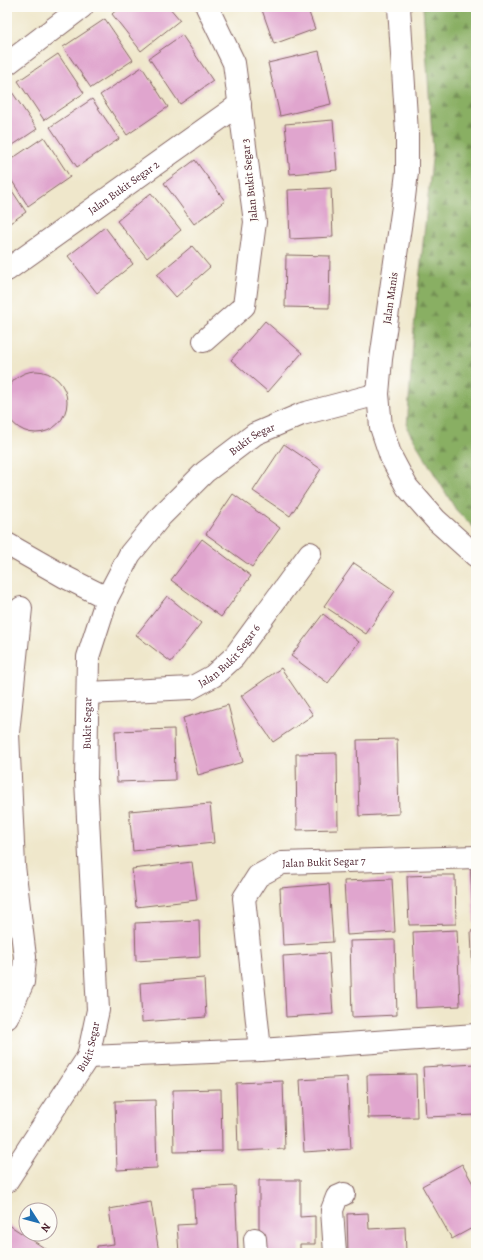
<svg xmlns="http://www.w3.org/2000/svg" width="483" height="1260" font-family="Alegreya,serif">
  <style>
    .forest { fill: url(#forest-firs); stroke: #6a6748 }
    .building { fill: #e0a5ce }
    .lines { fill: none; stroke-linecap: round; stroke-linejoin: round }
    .minor-casing { stroke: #846563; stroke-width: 24 }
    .minor { stroke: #fff; stroke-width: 22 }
    .labels { text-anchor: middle; stroke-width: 3; stroke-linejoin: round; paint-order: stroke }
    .street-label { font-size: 11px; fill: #4a1f2b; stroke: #fdfcf7 }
  </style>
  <defs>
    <pattern id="forest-firs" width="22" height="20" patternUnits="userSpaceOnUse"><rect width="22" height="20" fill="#89af64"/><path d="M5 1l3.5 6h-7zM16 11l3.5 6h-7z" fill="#728e53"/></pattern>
  </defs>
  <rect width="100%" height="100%" fill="#fdfcf7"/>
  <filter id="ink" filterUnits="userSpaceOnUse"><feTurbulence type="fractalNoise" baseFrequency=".025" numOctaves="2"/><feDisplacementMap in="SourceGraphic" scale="8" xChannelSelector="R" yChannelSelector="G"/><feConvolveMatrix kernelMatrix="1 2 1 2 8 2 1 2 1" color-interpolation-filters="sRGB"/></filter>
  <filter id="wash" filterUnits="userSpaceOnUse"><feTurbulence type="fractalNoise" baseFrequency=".012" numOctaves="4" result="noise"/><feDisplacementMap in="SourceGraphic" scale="16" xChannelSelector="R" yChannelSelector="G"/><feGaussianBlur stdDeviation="0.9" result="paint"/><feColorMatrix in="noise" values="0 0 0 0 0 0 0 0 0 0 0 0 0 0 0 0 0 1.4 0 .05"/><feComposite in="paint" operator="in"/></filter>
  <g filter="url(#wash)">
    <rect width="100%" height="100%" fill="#efe7cb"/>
    <!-- forest -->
    <polygon class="forest" points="423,7 476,7 476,530 456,510 407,428 414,328 433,150"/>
    <g id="blocks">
      <!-- building -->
      <g class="building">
        <polygon points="120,7 169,7 180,20 141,51 112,14"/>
        <polygon points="261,7 307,7 315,29 274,44"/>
        <polygon points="105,19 133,60 91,88 63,47"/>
        <polygon points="182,35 213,81 180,104 149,58"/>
        <polygon points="319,51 331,104 280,116 268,63"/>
        <polygon points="58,54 84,93 44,120 18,81"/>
        <polygon points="142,67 168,107 127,135 100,95"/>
        <polygon points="10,89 37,129 7,149 7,91"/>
        <polygon points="92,99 119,139 77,167 50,127"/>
        <polygon points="333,120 337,170 290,174 285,124"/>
        <polygon points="44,137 70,177 28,206 7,173 7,162"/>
        <polygon points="195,160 225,201 194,224 164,183"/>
        <polygon points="7,183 26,212 7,225"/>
        <polygon points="331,188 333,237 290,239 288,190"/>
        <polygon points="151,193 181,230 147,258 117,221"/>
        <polygon points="105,227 133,264 97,293 68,256"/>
        <polygon points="192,246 210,267 176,297 157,275"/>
        <polygon points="286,255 330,256 329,308 285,307"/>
        <polygon points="265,321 302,353 268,392 231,360"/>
        <circle cx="36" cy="402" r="31"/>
        <polygon points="284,444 321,469 290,516 253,491"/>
        <polygon points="233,494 280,528 252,567 206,534"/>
        <polygon points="202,539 251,576 221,617 171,580"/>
        <polygon points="354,563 395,591 366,634 324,606"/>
        <polygon points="167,596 201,623 171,662 136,635"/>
        <polygon points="323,614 359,642 328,683 291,656"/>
        <polygon points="281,668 313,715 273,742 241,696"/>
        <polygon points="228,705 243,762 198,775 183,718"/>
        <polygon points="174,729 175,780 117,782 115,731"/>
        <polygon points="397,739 399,814 359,816 357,740"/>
        <polygon points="337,753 338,829 297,830 296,754"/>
        <polygon points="210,804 214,843 133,851 129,811"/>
        <polygon points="192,862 197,900 136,907 132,869"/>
        <polygon points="470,865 476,865 476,923 474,923"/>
        <polygon points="435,875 455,875 456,924 409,925 407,876"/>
        <polygon points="392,879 395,932 347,935 344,881"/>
        <polygon points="329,884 333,942 283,945 280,888"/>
        <polygon points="199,920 200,957 136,961 135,923"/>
        <polygon points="457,930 460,1006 416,1008 413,932"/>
        <polygon points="476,930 476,999 474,999 471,931"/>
        <polygon points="395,940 397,1015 352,1017 350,941"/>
        <polygon points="329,953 333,1014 286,1017 283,956"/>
        <polygon points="204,978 206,1017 142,1022 140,983"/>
        <polygon points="476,1064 476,1115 426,1117 423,1067"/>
        <polygon points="416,1074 417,1117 368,1118 367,1075"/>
        <polygon points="347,1077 351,1149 304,1152 300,1080"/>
        <polygon points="283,1081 285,1149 238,1151 236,1083"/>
        <polygon points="221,1089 222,1151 174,1152 173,1090"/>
        <polygon points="155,1100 157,1168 117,1170 115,1101"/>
        <polygon points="462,1164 476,1189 476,1226 452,1239 422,1186"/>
        <polygon points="259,1180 300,1180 300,1217 315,1216 315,1244 300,1244 300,1253 259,1253"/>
        <polygon points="235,1186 238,1252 179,1253 177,1225 195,1224 193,1188"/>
        <polygon points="151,1202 159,1253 97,1253 97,1246 114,1244 109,1209"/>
        <polygon points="368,1213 369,1229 405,1227 406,1253 348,1253 347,1214"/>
        <polygon points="9,1225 52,1253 7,1253 7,1229"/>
      </g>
    </g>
  </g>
  <g filter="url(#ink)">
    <use href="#blocks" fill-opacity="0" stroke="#846563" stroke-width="1"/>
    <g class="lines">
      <!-- minor casing -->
      <g class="minor-casing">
        <g id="minor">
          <polyline points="399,7 407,133 407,172 403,206 381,359 378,394 381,427 391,457 407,487 436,520 476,556"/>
          <polyline points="7,64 82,7"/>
          <path id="s1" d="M 7,270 L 240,104"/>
          <polyline points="204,341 244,306 255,222 234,63 207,7"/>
          <polyline points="7,544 65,577 107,598"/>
          <path id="s2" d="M 88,693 L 191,688 L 213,676 L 234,657 L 310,553"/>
          <polyline points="7,1018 23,982 25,957 14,866 8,733 21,608"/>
          <path id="s3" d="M 260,1050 L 244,898 L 258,876 L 282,863 L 476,857"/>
          <polyline points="88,1057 260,1050 476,1035"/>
          <path id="s4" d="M 7,1181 L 88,1057 L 98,1010 L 86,780 L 88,657 L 107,598 L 130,554 L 161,516 L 205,472 L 255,434 L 302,414 L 378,394"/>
          <polyline points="255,1239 256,1253"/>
          <polyline points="335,1253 332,1210 337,1197 344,1194"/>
        </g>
      </g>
      <!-- minor -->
      <use href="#minor" class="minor"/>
    </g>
  </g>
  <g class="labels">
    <!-- street labels -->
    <g class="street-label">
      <text transform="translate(249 180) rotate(-96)" y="4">Jalan Bukit Segar 3</text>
      <text dy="4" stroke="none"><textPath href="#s1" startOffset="143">Jalan Bukit Segar 2</textPath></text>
      <text transform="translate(390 298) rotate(-82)" y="4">Jalan Manis</text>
      <text dy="4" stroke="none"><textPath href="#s4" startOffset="830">Bukit Segar</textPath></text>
      <text dy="4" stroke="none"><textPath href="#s2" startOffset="154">Jalan Bukit Segar 6</textPath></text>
      <text dy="4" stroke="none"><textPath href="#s4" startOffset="483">Bukit Segar</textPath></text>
      <text dy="4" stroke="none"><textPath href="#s3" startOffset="248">Jalan Bukit Segar 7</textPath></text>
      <text dy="4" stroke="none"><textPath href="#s4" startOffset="158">Bukit Segar</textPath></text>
    </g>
  </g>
  <!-- margin -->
  <rect width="483" height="1260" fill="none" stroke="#fdfcf7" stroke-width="24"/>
  <!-- north arrow -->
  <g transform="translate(38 1222) rotate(126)"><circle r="19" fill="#fdfcf7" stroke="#b5a4a5"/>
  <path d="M0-3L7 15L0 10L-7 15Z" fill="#1f6fb2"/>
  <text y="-6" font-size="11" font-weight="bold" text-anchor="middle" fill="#4a1f2b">N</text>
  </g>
</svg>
